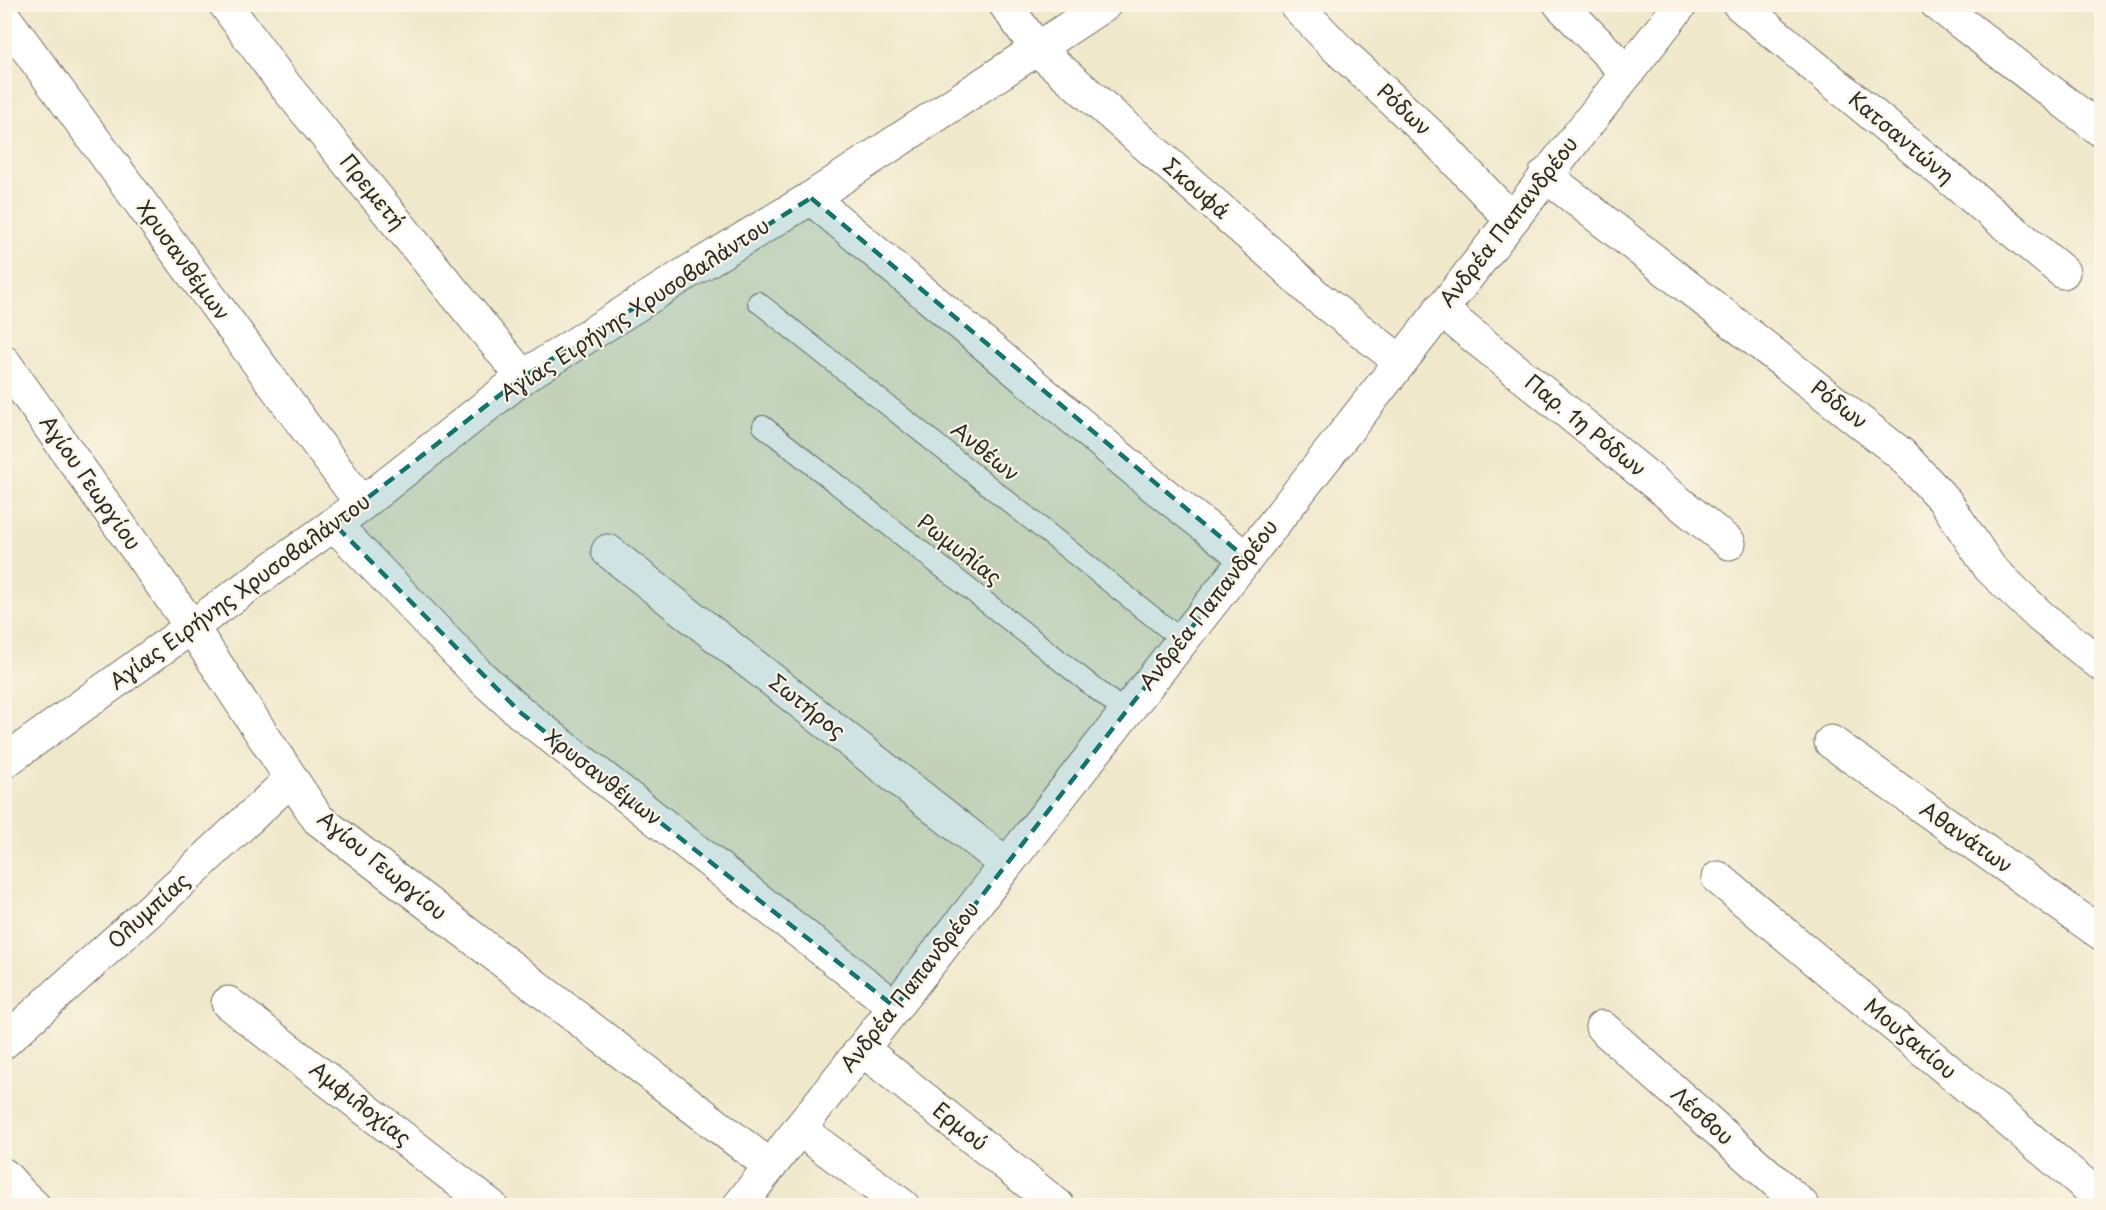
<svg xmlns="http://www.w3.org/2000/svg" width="2106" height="1210" font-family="'Playpen Sans',sans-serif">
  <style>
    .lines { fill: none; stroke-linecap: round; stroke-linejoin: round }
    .service-casing { stroke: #706d63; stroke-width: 22 }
    .minor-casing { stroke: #706d63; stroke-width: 35 }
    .service { stroke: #fff; stroke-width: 20 }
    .minor { stroke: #fff; stroke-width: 33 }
    .marked { fill: #0f766e; fill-opacity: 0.2; stroke: #0f766e; stroke-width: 4.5; stroke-dasharray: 12 8; stroke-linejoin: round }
    .labels { text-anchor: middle; stroke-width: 4.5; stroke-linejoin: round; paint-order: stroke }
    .street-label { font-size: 21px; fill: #2b2b2b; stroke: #fcf5e5 }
  </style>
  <rect width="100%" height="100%" fill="#fcf5e5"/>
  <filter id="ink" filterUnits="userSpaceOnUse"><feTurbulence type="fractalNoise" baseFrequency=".0167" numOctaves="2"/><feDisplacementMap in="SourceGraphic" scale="12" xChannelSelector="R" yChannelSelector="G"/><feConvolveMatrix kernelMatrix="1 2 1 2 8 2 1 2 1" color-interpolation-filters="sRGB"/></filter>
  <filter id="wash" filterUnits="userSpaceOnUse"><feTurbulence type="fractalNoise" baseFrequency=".008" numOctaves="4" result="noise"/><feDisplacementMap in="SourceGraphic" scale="24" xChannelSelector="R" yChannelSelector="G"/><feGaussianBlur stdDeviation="1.35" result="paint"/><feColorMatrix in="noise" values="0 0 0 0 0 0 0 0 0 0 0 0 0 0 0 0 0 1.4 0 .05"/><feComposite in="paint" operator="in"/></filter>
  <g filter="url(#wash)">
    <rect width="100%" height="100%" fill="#efe8ca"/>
  </g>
  <g filter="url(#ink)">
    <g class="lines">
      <!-- service casing -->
      <g class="service-casing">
        <g id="service">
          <polyline points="758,302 1182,640"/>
          <polyline points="763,426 1125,712"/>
        </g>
      </g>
      <!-- minor casing -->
      <g class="minor-casing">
        <g id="minor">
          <polyline points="225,4 283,83 523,377"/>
          <polyline points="1005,4 1038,50 1279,261 1316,296 1400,361"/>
          <polyline points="1295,4 1338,49 1438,142 1511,219"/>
          <polyline points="1560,4 1627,73"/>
          <polyline points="1739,4 2063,272"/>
          <polyline points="1937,4 2102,131"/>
          <polyline points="4,17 362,504"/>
          <polyline points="1545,175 1901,454 1945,501 1990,568 2041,617 2102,665"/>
          <polyline points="811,198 1155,487 1246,558"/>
          <polyline points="1440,309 1729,543"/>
          <polyline points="4,362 191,626 318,819 770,1166"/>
          <polyline points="334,524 479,675 521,713 895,1007"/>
          <polyline points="608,551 1006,864"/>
          <polyline points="1831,742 2102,934"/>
          <polyline points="4,762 362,504 523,377 687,273 811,198 1105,4"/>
          <polyline points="1718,878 2102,1199"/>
          <polyline points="228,1003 491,1206"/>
          <polyline points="1602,1027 1803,1206"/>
          <polyline points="4,1042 158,903 291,779"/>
          <polyline points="862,1049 1058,1206"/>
          <polyline points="799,1129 903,1206"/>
          <polyline points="4,1175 20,1193 34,1206"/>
          <polyline points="739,1206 1681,4"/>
        </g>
      </g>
      <!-- service -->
      <use href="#service" class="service"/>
      <!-- minor -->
      <use href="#minor" class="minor"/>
    </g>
  </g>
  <!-- marked area -->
  <path class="marked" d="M 811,198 L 1246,558 L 895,1007 L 521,713 L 334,524 L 523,377 Z"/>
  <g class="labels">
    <!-- street labels -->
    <g class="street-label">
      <text transform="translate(1404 110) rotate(43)" y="7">Ρόδων</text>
      <text transform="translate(1901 138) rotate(40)" y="7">Κατσαντώνη</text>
      <text transform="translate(1196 189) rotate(41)" y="7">Σκουφά</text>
      <text transform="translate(372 192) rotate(51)" y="7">Πρεμετή</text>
      <text transform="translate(1509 222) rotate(-52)" y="7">Ανδρέα Παπανδρέου</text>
      <text transform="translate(183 261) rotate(54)" y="7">Χρυσανθέμων</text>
      <text transform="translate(635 310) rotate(-33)" y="7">Αγίας Ειρήνης Χρυσοβαλάντου</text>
      <text transform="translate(1839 405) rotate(38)" y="7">Ρόδων</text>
      <text transform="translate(1585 426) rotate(39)" y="7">Παρ. 1η Ρόδων</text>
      <text transform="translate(985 452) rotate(39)" y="7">Ανθέων</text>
      <text transform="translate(90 483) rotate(55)" y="7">Αγίου Γεωργίου</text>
      <text transform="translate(959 550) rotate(38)" y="7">Ρωμυλίας</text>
      <text transform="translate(240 592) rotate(-36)" y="7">Αγίας Ειρήνης Χρυσοβαλάντου</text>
      <text transform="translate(1209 605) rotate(-52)" y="7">Ανδρέα Παπανδρέου</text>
      <text transform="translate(807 707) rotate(38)" y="7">Σωτήρος</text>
      <text transform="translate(603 778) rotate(38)" y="7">Χρυσανθέμων</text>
      <text transform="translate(1966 838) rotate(35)" y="7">Αθανάτων</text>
      <text transform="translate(382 866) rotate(39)" y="7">Αγίου Γεωργίου</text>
      <text transform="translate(149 911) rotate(-42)" y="7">Ολυμπίας</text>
      <text transform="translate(910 987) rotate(-52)" y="7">Ανδρέα Παπανδρέου</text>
      <text transform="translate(1910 1039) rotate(40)" y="7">Μουζακίου</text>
      <text transform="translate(360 1104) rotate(38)" y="7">Αμφιλοχίας</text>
      <text transform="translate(1702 1116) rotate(42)" y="7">Λέσβου</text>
      <text transform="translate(960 1127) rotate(39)" y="7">Ερμού</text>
    </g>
  </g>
  <!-- margin -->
  <rect width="2106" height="1210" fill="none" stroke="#fcf5e5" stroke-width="24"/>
</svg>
